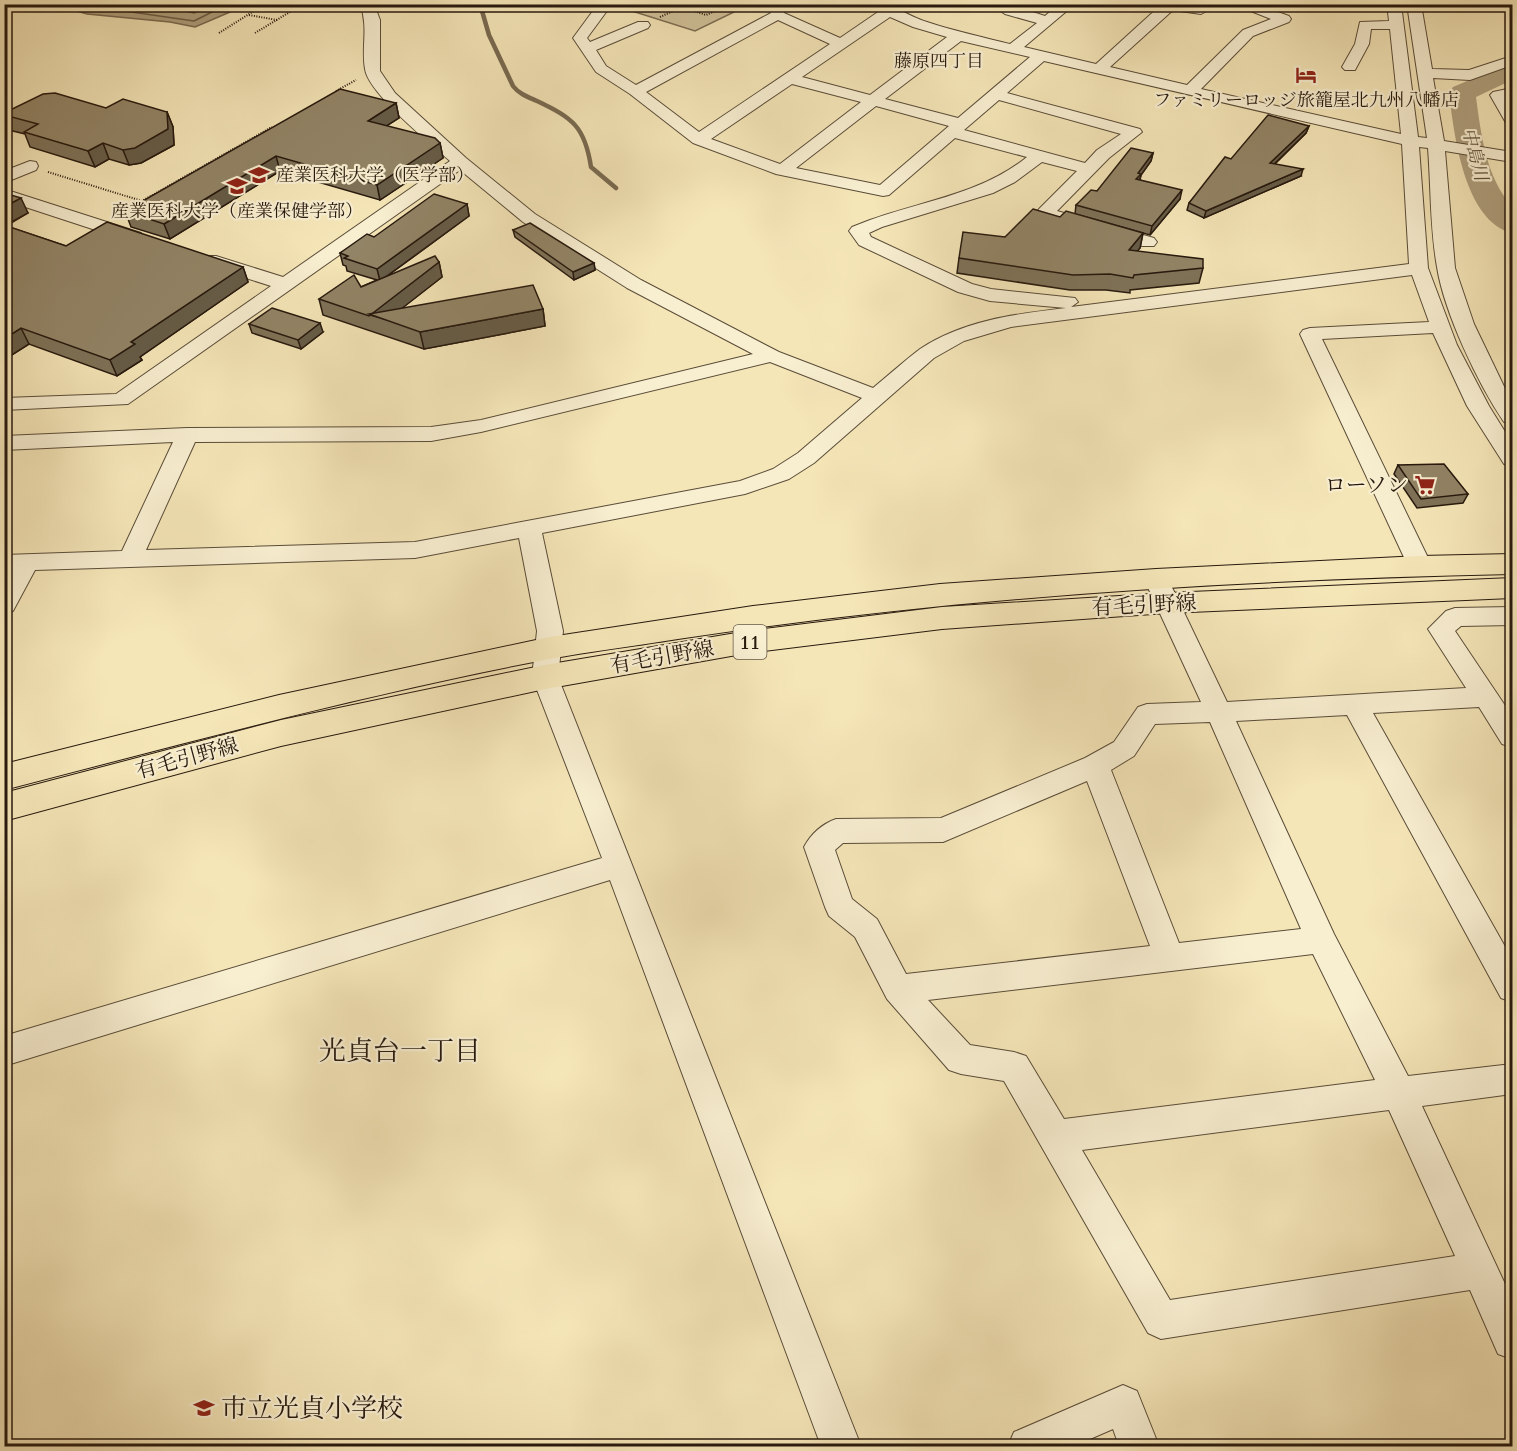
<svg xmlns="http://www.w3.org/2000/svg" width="1517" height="1451" font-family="Cardo,'Noto Serif JP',serif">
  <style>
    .green { fill: #d2c39b; stroke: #7c6e54; stroke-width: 1.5 }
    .water { fill: #afa07e; stroke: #796a51; stroke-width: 1.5 }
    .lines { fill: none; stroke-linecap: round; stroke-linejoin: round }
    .shore { stroke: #6b5c46; stroke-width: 1.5 }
    .stream { stroke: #796a51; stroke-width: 4.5 }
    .river { fill: #afa07e; fill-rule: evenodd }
    .minor-casing { stroke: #5a4c38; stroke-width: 2 }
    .major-casing { stroke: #27190e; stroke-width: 2 }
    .path { stroke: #27190e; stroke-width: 2; stroke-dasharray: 1 1.5; stroke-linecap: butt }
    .minor { fill: #f8efd1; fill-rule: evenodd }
    .major { fill: #f5e6b8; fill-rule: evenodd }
    .wall { fill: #7e7258; stroke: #27190e; stroke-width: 1.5 }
    .shaded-wall { fill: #665c47; stroke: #27190e; stroke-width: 1.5 }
    .building { fill: #928466; stroke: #27190e; stroke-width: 1.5 }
    .labels { text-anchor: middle; stroke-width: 4.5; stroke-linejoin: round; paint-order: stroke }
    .far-neighbourhood-label { font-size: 18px; fill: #27190e; stroke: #f8efd1 }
    .far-poi-label { font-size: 18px; fill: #27190e; stroke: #f8efd1 }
    .far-water-label { font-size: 18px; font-style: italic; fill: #5d4f3b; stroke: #f8efd1 }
    .shield { fill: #f8efd1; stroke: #665948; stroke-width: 1.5 }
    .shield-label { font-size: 20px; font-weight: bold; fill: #27190e }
    .poi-label { font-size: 21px; fill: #27190e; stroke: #f8efd1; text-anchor: end }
    .street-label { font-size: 21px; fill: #27190e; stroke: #f8efd1 }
    .near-poi-label { font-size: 26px; fill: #27190e; stroke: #f8efd1; text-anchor: start }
    .near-neighbourhood-label { font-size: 27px; fill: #27190e; stroke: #f8efd1 }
  </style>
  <rect width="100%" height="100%" fill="#f5e6b8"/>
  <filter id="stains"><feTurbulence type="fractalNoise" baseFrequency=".00333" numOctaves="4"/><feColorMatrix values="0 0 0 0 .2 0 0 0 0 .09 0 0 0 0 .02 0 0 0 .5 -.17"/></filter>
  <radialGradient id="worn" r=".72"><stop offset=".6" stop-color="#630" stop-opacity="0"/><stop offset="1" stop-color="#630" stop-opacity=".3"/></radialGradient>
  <!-- green -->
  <polygon class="green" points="613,5 734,5 734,12 695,31"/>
  <!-- water -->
  <polygon class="water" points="4,5 5,4 239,5 230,12 195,27 170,22 87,14 73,10 5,8"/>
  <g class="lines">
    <!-- shore -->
    <g class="shore">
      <polyline points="76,4 194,21 228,4"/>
      <polyline points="131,4 172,8 194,13 213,4"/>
    </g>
    <!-- stream -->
    <path class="stream" d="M 480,4 L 489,35 L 513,86 C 519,94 528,97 537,101 C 573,118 585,127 591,167 L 616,188"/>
    <!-- river -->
    <path class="river" d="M 1512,62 L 1512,80 L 1476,97 C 1481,134 1486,178 1512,206 L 1512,233 C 1464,221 1454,134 1449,93 L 1453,87 Z"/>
    <!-- minor casing -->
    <g class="minor-casing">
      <g id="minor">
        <path d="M 360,4 L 374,4 L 380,20 L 380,71 L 395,93 L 466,158 L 535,214 L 641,280 L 779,352 L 873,388 C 889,375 904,361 920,349 C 964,320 1016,314 1066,308 L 990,301 L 958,292 L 859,245 L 849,231 L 852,227 L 870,220 C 923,201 981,194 1027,157 L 955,138 L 889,195 L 883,196 L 776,174 L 693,143 L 630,94 L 596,72 L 573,38 L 598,4 L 612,4 L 587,38 L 590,42 L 638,22 L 648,22 L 650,25 L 648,28 L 596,50 L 606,66 L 636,85 L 771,13 L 768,4 L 782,4 L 784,13 L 840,38 L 881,10 L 874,4 C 896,4 907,16 927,22 C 954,31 982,37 1010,44 L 1037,23 L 1005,14 L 990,4 L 1008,4 L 1045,16 L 1059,4 L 1075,4 L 1024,47 L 1096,64 L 1162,4 L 1206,7 L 1208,10 L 1201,14 L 1173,10 L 1110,67 L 1187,85 L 1243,30 L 1271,19 L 1233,4 L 1255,4 L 1289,16 L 1291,19 L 1289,22 L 1253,36 L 1201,89 L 1401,134 L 1390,29 L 1371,29 L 1369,44 L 1355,70 L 1345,70 L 1342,67 L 1355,44 L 1360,22 L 1389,21 L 1387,4 L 1401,4 L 1418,137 L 1427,138 L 1407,4 L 1421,4 L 1432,69 L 1469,70 L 1512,56 L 1512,65 L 1470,80 L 1433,78 L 1444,141 L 1512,152 L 1512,162 L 1445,151 L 1455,268 L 1474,324 L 1512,403 L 1512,423 L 1504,422 C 1478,384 1444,312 1437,267 C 1430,229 1431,187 1428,148 L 1419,147 L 1428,268 L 1457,345 L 1489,406 L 1512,443 L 1512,466 L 1504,464 L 1467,406 L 1433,333 L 1322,339 L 1432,566 L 1429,572 L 1420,574 L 1411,572 L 1408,566 L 1300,334 L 1303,330 L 1310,328 L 1429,322 L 1412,275 L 1011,327 L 964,341 L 934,358 L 814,463 L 789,479 L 745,494 L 542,533 L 563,631 L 558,677 L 861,1446 L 821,1446 L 610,880 L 4,1066 L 4,1036 L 602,858 L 532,677 L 537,631 L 519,538 L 415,558 L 35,570 L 13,611 L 4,613 L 4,581 L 10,571 L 4,571 L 4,555 L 122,551 L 173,442 L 4,450 L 4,436 L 187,428 L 431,427 L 481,420 L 753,354 L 627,288 L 523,222 L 460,170 L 128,404 L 4,410 L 4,398 L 116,394 L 271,286 L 202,264 L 200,260 L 202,256 L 216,256 L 283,277 L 450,161 C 431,144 368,93 365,69 C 361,46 369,28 360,4 ZM 890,17 L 913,27 L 947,37 L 870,95 L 802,77 ZM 778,20 L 830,44 L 699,132 L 646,92 ZM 961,41 L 1030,57 L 958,118 L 885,99 ZM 1044,61 L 1402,144 L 1409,264 L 1071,307 L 1078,302 L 1075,298 L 991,289 L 972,284 L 871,237 L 869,233 L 882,227 L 993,193 L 1015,182 L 1042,162 L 1077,171 L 1039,209 L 1036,213 L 1039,217 L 1142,246 L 1154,246 L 1157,242 L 1154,238 L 1057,211 L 1109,158 L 1142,132 L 1140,129 L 1007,93 ZM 792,84 L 861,102 L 780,164 L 711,139 ZM 999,100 L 1121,134 L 1097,150 L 1085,163 L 964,130 ZM 876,106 L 949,126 L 880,185 L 796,168 ZM 770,362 L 862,398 L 798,453 L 773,469 L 740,481 L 415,542 L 146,550 L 195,442 L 431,441 L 481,432 Z"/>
        <polygon points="1512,88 1512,98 1508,98 1512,107 1512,125 1506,123 1490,95 1493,92"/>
        <polygon points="30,161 36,162 38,166 36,170 4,183 4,171"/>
        <polygon points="4,189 141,233 144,237 141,241 129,241 4,200"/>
        <path d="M 1156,571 L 1165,573 L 1168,579 L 1227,702 L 1466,688 L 1428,629 L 1446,611 L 1455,608 L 1512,607 L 1512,625 L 1461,626 L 1455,631 L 1512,716 L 1512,747 L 1502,744 L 1479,707 L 1373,713 L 1512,959 L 1512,1002 L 1501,998 L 1347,715 L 1236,721 L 1334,934 L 1408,1076 L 1512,1064 L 1512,1094 L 1422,1106 L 1512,1299 L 1512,1359 L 1498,1354 L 1470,1290 L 1161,1339 L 1148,1333 L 1004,1081 L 961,1074 L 949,1070 L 887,999 L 855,937 L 829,916 L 825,907 L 804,847 C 811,834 822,824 836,819 L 941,818 L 1085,758 L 1114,742 L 1138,707 L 1147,704 L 1201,702 L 1144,579 L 1147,573 ZM 1210,722 L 1301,929 L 1179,943 L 1111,770 L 1134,756 L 1155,724 ZM 1087,781 L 1150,946 L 906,974 L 877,919 L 852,899 L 835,850 L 843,843 L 943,842 ZM 1313,954 L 1375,1080 L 1064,1119 L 1026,1056 L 1014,1052 L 970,1045 L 928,1000 ZM 1389,1110 L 1455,1256 L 1170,1300 L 1082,1150 Z"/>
        <polygon points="1123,1385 1137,1391 1159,1446 1119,1446 1113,1429 1074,1446 1008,1446 1014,1432"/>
      </g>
    </g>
    <!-- major casing -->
    <g class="major-casing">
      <g id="major">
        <path d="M 1512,554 L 1512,574 C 1233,580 954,597 678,639 C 635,646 592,651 549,659 C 366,694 185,743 4,790 L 4,764 L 279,695 L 550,637 L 753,606 L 940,584 L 1156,569 L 1420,556 Z"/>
        <polygon points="1512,578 1512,598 1167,613 942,629 748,653 545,689 281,746 4,821 4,793 281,720 545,665 748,631 942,607 1167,593"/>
      </g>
    </g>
    <!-- path -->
    <g class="path">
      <polyline points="673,4 681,7"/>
      <polyline points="249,15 277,20"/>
      <polyline points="660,17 682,7 706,15 720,9 719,4"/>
      <polyline points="219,33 265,4"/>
      <polyline points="255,33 303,4"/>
      <polyline points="336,91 356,80"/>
      <polyline points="48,172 142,201 272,127"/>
    </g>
    <!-- minor -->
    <use href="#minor" class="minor"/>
    <!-- major -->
    <use href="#major" class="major"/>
  </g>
  <!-- wall -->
  <g class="wall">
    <polygon points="396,103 399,118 386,126 440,143 443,158 380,200 280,171 170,239 131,227 125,211"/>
    <polygon points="106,108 167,112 173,127 174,145 141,163 129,165 109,159 95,167 30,147 25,134 9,130 4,119 4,113"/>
    <polygon points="1309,126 1306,133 1275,164 1301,176 1204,218 1187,210 1189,203 1231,159"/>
    <polygon points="1153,153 1151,161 1141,175 1140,180 1180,199 1150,235 1075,214 1076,205"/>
    <polygon points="4,193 28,213 6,226 66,246 243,267 248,282 140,357 142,360 117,376 29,344 4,360"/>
    <polygon points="467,204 469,216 386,277 439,262 442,277 402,308 543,309 545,326 424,349 323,315 319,299 361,287 377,280 347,271 346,266 343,265 340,253 374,237"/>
    <polygon points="1060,217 1143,233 1140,248 1136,251 1203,268 1199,283 1130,290 1130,293 1106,290 1070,290 957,273 959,258 1005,237"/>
    <polygon points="513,230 594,263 595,270 574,280 515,237"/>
    <polygon points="249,324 323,332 301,349 252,333"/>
    <polygon points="1398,465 1468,494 1463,503 1417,508 1394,474"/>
  </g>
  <!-- shaded-wall -->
  <g class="shaded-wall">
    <polygon points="396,103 399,118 371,136 368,121"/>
    <polygon points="167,112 173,127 174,145 141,163 129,165 123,150"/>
    <polygon points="1309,126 1306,133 1268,170 1270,163"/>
    <polygon points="103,143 109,159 95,167 88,151"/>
    <polygon points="440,143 443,158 380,200 377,185"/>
    <polygon points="1153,153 1151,161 1141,175 1139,182 1135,187 1138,173"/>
    <polygon points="276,156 280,171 170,239 164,224"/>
    <polygon points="1303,169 1301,176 1204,218 1206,211"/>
    <polygon points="1182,190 1180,199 1150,235 1152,226"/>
    <polygon points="21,198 28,213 4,226 4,207"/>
    <polygon points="467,204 469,216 380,281 377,269"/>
    <polygon points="1143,233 1140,248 1125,266 1129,250"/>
    <polygon points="439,262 442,277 387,320 370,315"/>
    <polygon points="594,263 595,270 574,280 573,272"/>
    <polygon points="243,267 248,282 140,357 142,360 117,376 110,360 131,342"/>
    <polygon points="543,309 545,326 424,349 420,332"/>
    <polygon points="320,323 323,332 301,349 298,340"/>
    <polygon points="21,328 29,344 4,360 4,339"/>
  </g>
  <!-- building -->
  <g class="building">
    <polygon points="340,89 396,103 368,121 435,138 440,143 377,185 276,156 164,224 125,211"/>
    <polygon points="55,93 106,108 123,99 167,112 168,129 135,148 123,150 103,143 88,151 24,132 38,124 4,115 4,113 43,94"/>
    <polygon points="1268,115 1309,126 1270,163 1303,169 1206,211 1189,203 1225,157 1231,159"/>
    <polygon points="1131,148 1153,153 1138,173 1141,174 1136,179 1182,190 1152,226 1076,205 1091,190 1097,191"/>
    <polygon points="4,193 21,198 4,207"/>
    <polygon points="434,194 467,204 377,269 344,258 348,256 340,253 367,234 374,237"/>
    <polygon points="1033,209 1060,217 1066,211 1143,233 1129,250 1203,259 1203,268 1134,275 1133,278 1110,274 1073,275 959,258 963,232 1005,237"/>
    <polygon points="107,222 243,267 131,342 135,344 110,360 21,328 4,339 4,225 66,246"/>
    <polygon points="530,223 594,263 573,272 513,230"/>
    <polygon points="435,256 439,262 369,316 319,299 354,275 361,287"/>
    <polygon points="533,285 543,309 420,332 369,314"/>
    <polygon points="272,308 320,323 298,340 249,324"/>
    <polygon points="1444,464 1468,494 1421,499 1398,465"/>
  </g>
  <!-- icons -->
  <defs>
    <g id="hotel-bare" transform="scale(1.62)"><path d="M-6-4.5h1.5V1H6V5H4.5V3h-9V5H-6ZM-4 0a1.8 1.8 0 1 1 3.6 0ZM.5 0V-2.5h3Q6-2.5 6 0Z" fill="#8f2418" stroke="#f8efd1" stroke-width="2.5" paint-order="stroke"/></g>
    <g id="university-bare" transform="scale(1.62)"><path d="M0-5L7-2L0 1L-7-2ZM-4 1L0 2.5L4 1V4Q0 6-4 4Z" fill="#8f2418" stroke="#f8efd1" stroke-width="2.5" paint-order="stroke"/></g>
    <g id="supermarket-bare" transform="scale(1.62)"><path d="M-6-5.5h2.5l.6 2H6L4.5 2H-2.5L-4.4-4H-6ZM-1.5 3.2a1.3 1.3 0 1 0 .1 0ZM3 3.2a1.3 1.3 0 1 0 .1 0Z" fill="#8f2418" stroke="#f8efd1" stroke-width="2.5" paint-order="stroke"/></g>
    <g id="school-bare" transform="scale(1.62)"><path d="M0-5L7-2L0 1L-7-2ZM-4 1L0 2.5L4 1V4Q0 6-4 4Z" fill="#8f2418" stroke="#f8efd1" stroke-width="2.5" paint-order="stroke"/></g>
  </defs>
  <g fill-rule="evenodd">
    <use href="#hotel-bare" x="1306" y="75"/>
    <use href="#university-bare" x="259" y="175"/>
    <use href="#university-bare" x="237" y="186"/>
    <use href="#supermarket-bare" x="1425" y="485"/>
    <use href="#school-bare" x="204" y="1408"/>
  </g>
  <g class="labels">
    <!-- far-neighbourhood labels -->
    <g class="far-neighbourhood-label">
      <text x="939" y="67">藤原四丁目</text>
    </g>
    <!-- far-poi labels -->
    <g class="far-poi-label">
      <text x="1306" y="106">ファミリーロッジ旅籠屋北九州八幡店</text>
      <text x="276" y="181" text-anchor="start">産業医科大学（医学部）</text>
      <text x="237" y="217">産業医科大学（産業保健学部）</text>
    </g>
    <!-- far-water labels -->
    <g class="far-water-label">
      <text transform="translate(1475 154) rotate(75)" y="6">中島川</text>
    </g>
    <!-- shield labels -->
    <rect class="shield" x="733.5" y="625" width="33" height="34" rx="4.5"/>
    <g class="shield-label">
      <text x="750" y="649">11</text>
    </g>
    <!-- poi labels -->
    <g class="poi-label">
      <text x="1408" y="492">ローソン</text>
    </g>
    <!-- street labels -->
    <g class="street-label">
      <text transform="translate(1144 605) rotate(-3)" y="7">有毛引野線</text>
      <text transform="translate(662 657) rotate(-10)" y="7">有毛引野線</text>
      <text transform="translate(187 758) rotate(-15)" y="7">有毛引野線</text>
    </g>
    <!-- near-poi labels -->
    <g class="near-poi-label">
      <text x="221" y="1417">市立光貞小学校</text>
    </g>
    <!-- near-neighbourhood labels -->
    <g class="near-neighbourhood-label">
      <text x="400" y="1060">光貞台一丁目</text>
    </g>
  </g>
  <!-- margin -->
  <rect width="1517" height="1451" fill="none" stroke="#f5e6b8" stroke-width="24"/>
  <rect x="6" y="6" width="1505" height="1439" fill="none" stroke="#27190e" stroke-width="3"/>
  <rect x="12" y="12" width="1493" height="1427" fill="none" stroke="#27190e" stroke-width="1.5"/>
  <rect width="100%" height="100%" filter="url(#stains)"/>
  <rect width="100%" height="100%" fill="url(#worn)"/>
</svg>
